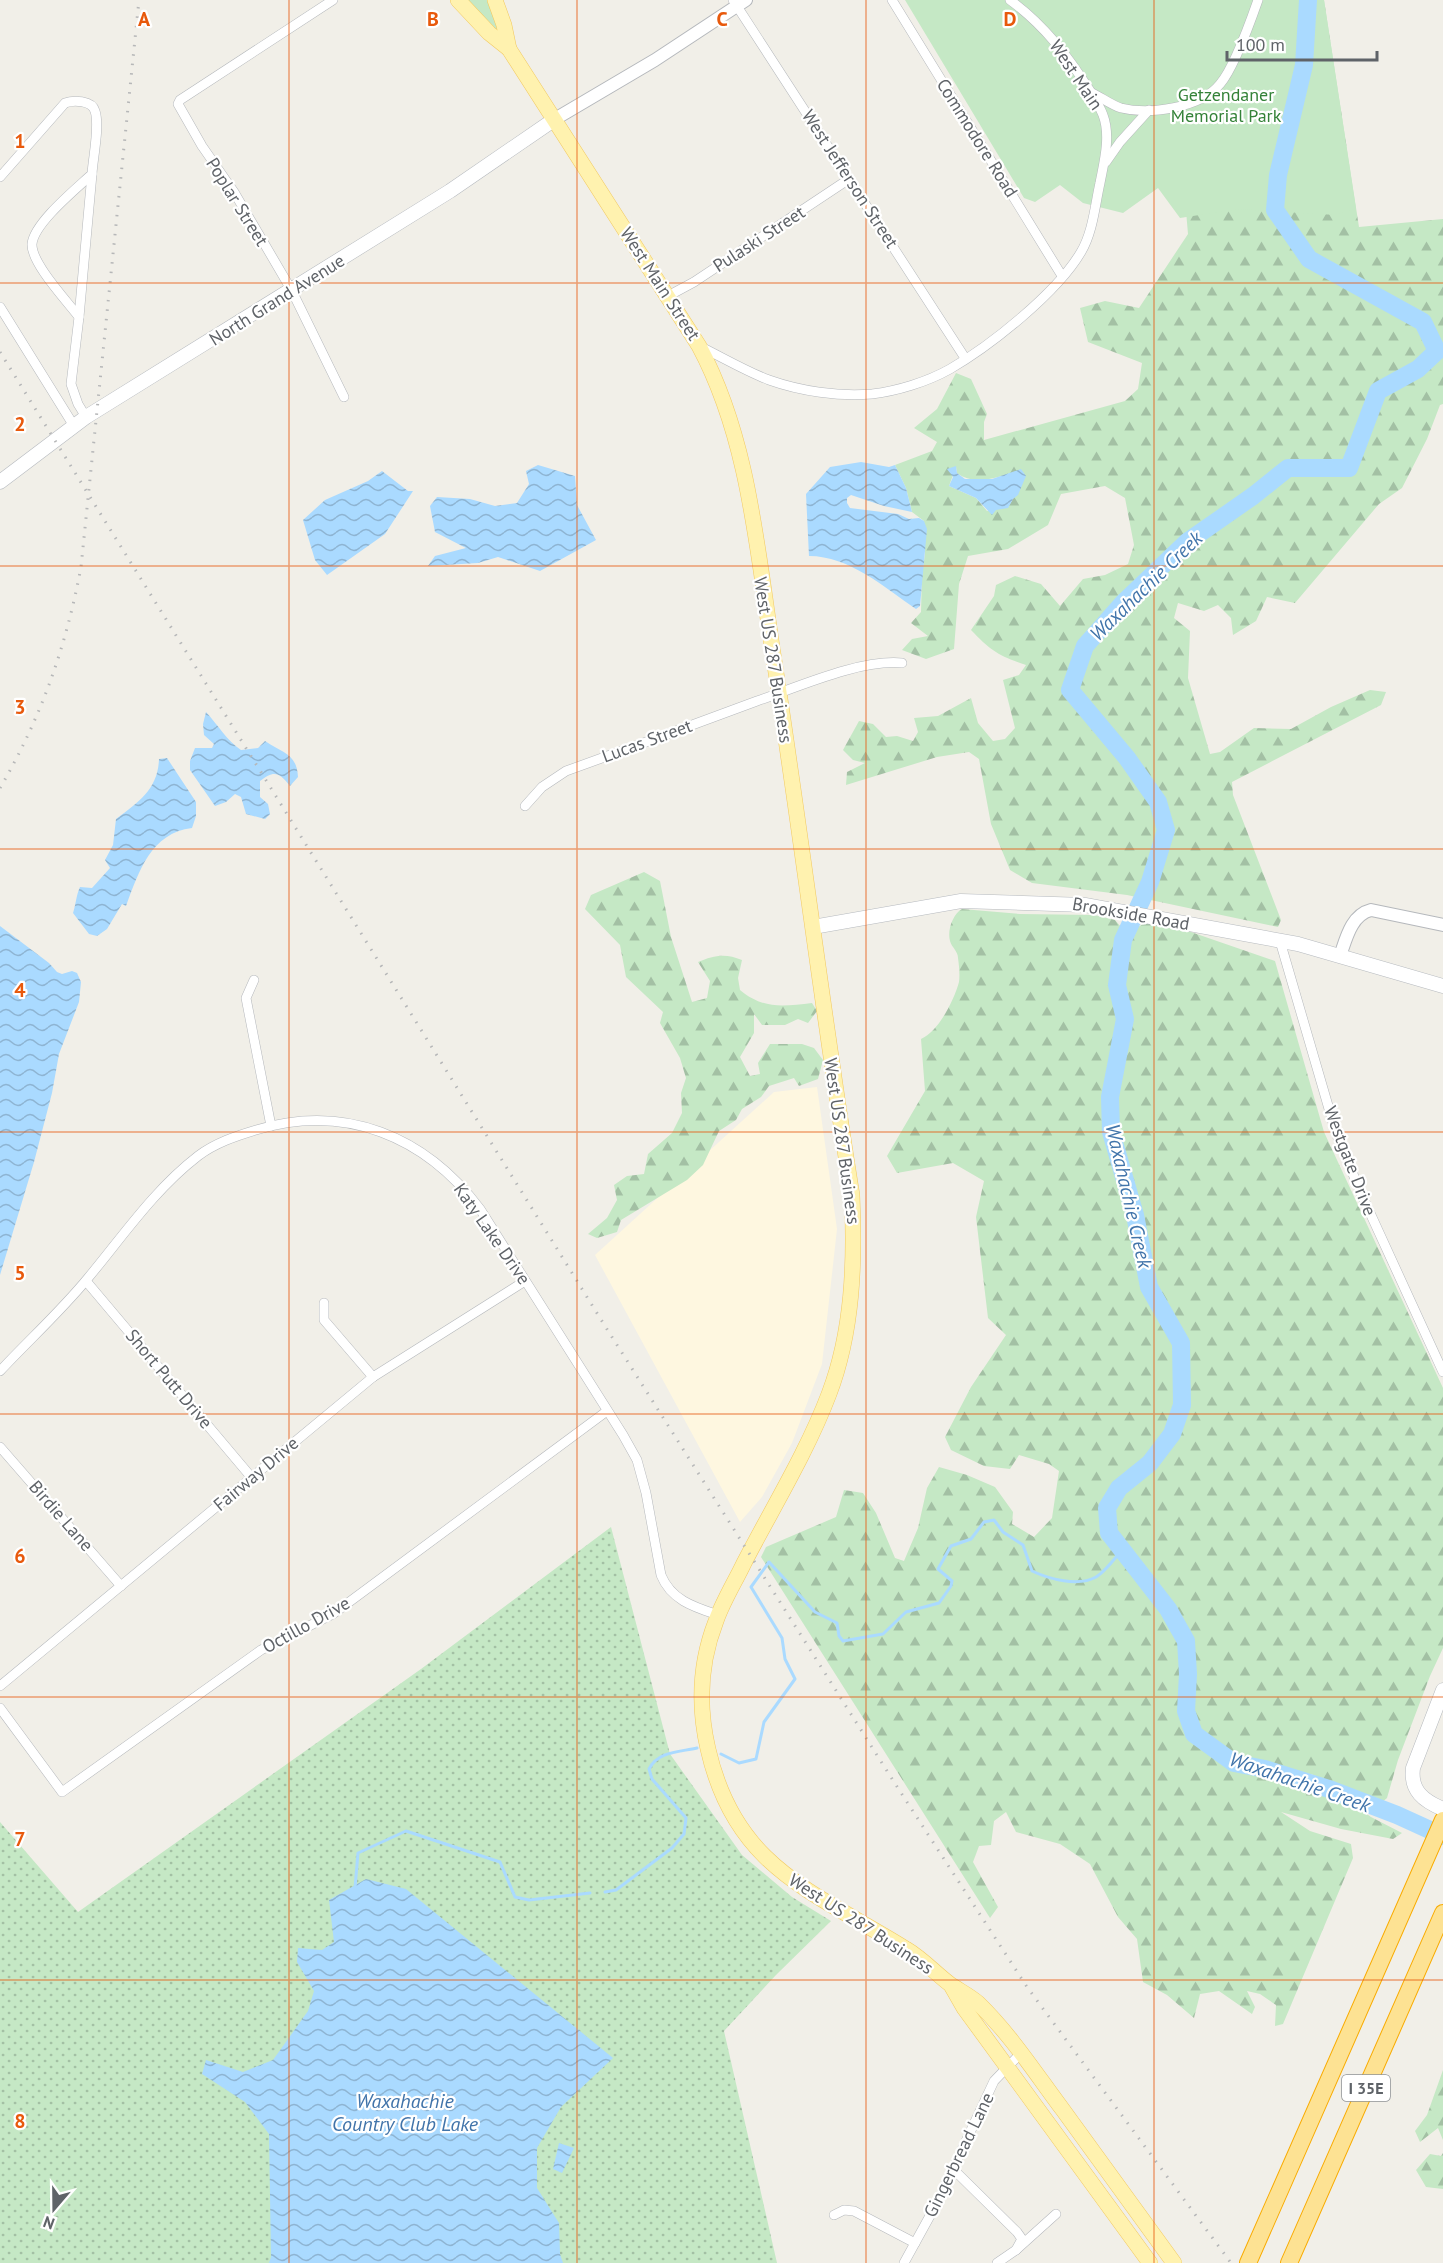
<svg xmlns="http://www.w3.org/2000/svg" width="1443" height="2263" font-family="'PT Sans',sans-serif">
  <style>
    .commercial { fill: #fef7e0 }
    .grass { fill: url(#grass-dots) }
    .forest { fill: url(#forest-firs); fill-rule: evenodd }
    .green { fill: #c5e8c5 }
    .water { fill: url(#water-waves) }
    .lines { fill: none; stroke-linecap: round; stroke-linejoin: round }
    .stream { stroke: #aadaff; stroke-width: 3 }
    .river { stroke: #aadaff; stroke-width: 18 }
    .minor-casing { stroke: #b5b8bc; stroke-width: 10 }
    .tertiary-casing { stroke: #b5b8bc; stroke-width: 14 }
    .secondary-casing { stroke: #b6babf; stroke-width: 15 }
    .primary-casing { stroke: #f2c960; stroke-width: 16 }
    .motorway-casing { stroke: #f9ab00; stroke-width: 18 }
    .minor { stroke: #fff; stroke-width: 9 }
    .tertiary { stroke: #fff; stroke-width: 12 }
    .secondary { stroke: #fff; stroke-width: 14 }
    .primary { stroke: #fff2af; stroke-width: 15 }
    .motorway { stroke: #fde293; stroke-width: 16 }
    .rail { stroke: #b6b7b8; stroke-width: 3; stroke-dasharray: 1.5 8; stroke-linecap: butt }
    .grid { fill: none; stroke: #e8590c; stroke-width: 1.5; stroke-opacity: 0.55 }
    .labels { text-anchor: middle; stroke-width: 4.5; stroke-linejoin: round; paint-order: stroke }
    .shield { fill: #fff; stroke: #8f9295; stroke-width: 1.5 }
    .shield-label { font-size: 16px; font-weight: bold; fill: #5f6368 }
    .street-label { font-size: 18px; fill: #5f6368; stroke: #fff }
    .park-label { font-size: 18px; fill: #348238; stroke: #fff }
    .water-label { font-size: 20px; font-style: italic; fill: #4174aa; stroke: #fff }
    .grid-label { font-size: 20px; text-anchor: middle; font-weight: bold; fill: #e8590c; stroke: #fff; stroke-width: 4.5; stroke-linejoin: round; paint-order: stroke }
  </style>
  <defs>
    <pattern id="grass-dots" width="8" height="8" patternUnits="userSpaceOnUse" patternTransform="scale(1.5)"><rect width="8" height="8" fill="#c5e8c5"/><path d="M2 2h.1M6 6h.1" fill="none" stroke="#a3c0a4" stroke-width="1.8" stroke-linecap="round"/></pattern>
    <pattern id="forest-firs" width="22" height="20" patternUnits="userSpaceOnUse" patternTransform="scale(1.5)"><rect width="22" height="20" fill="#c5e8c5"/><path d="M5 1l3.5 6h-7zM16 11l3.5 6h-7z" fill="#a3c0a4"/></pattern>
    <pattern id="water-waves" width="16" height="10" patternUnits="userSpaceOnUse" patternTransform="scale(1.5)"><rect width="16" height="10" fill="#aadaff"/><path d="M0 5q4-4 8 0t8 0" fill="none" stroke="#8eb4d2"/></pattern>
  </defs>
  <rect width="100%" height="100%" fill="#f1efe8"/>
  <!-- commercial -->
  <polygon class="commercial" points="817,1087 837,1229 822,1364 792,1443 762,1497 740,1522 595,1255 774,1092"/>
  <!-- grass -->
  <polygon class="grass" points="611,1527 670,1754 742,1855 792,1897 831,1921 776,1975 724,2031 777,2263 0,2263 0,1822 78,1912 421,1669"/>
  <!-- forest -->
  <g class="forest">
    <path d="M 1295,0 L 1324,0 L 1359,227 L 1443,219 L 1443,404 L 1440,405 L 1427,439 L 1402,488 L 1379,504 L 1295,603 L 1267,597 L 1256,621 L 1233,635 L 1231,618 L 1218,605 L 1204,611 L 1178,603 L 1174,618 L 1190,631 L 1188,678 L 1210,754 L 1220,752 L 1254,728 L 1291,729 L 1331,707 L 1370,690 L 1386,692 L 1381,705 L 1232,782 L 1233,795 L 1281,920 L 1278,927 L 1127,895 L 1032,883 L 1010,870 L 991,824 L 979,759 L 969,752 L 937,757 L 846,785 L 847,772 L 865,763 L 853,760 L 843,750 L 859,721 L 873,724 L 886,737 L 897,736 L 913,741 L 918,732 L 914,718 L 938,716 L 971,698 L 978,723 L 993,741 L 1005,739 L 1015,728 L 1003,680 L 1019,675 L 1026,665 C 999,656 991,651 971,630 L 994,596 L 996,585 L 1015,576 L 1041,584 L 1060,606 L 1083,579 L 1105,575 L 1128,564 L 1134,545 L 1125,498 L 1105,486 L 1061,494 L 1048,525 L 1008,549 L 968,556 L 959,584 L 954,649 L 926,659 L 902,650 L 912,639 L 928,636 L 911,623 L 921,612 L 922,574 L 925,554 L 924,521 L 912,512 L 906,488 L 895,465 L 932,451 L 937,442 L 914,428 L 937,409 L 956,373 L 971,379 L 987,414 L 984,422 L 984,440 L 1125,401 L 1138,389 L 1142,363 L 1088,342 L 1080,308 L 1105,301 L 1139,308 L 1188,234 L 1186,211 ZM 956,467 L 957,473 C 975,487 1002,476 1021,470 L 1013,499 L 1008,507 L 987,511 L 976,498 L 949,486 Z"/>
    <path d="M 644,872 L 660,881 L 671,937 L 692,1002 L 707,998 L 710,981 L 698,962 C 714,955 726,953 742,960 L 738,978 L 740,990 C 764,1010 784,1006 812,1003 L 817,1011 L 808,1023 L 798,1019 L 785,1025 L 762,1025 L 754,1014 L 754,1033 L 740,1057 L 750,1076 L 760,1074 L 758,1063 L 770,1044 L 802,1044 L 814,1048 L 823,1060 L 818,1079 L 799,1086 L 794,1078 L 769,1086 L 761,1097 L 742,1109 L 736,1120 L 719,1131 L 703,1165 L 687,1180 L 621,1220 L 617,1232 L 597,1238 L 588,1234 L 607,1218 L 617,1200 L 614,1185 L 627,1176 L 644,1174 L 648,1154 L 672,1133 L 682,1113 L 681,1093 L 686,1078 L 680,1058 L 660,1023 L 663,1012 L 626,977 L 620,945 L 585,909 L 591,895 Z"/>
    <path d="M 962,909 L 1020,914 L 1094,915 L 1115,920 L 1127,934 L 1146,922 L 1188,931 L 1275,961 L 1324,1132 L 1443,1388 L 1443,1648 L 1430,1676 L 1398,1760 L 1387,1798 L 1380,1804 L 1311,1774 L 1279,1773 L 1313,1790 L 1347,1800 L 1371,1817 L 1402,1833 L 1393,1839 L 1341,1829 L 1281,1812 L 1310,1831 L 1351,1844 L 1353,1858 L 1283,2024 L 1275,2026 L 1276,2005 L 1260,1994 L 1247,1991 L 1255,2007 L 1252,2014 L 1219,1991 L 1200,1994 L 1194,2018 L 1167,1995 L 1143,1982 L 1137,1939 L 1118,1917 L 1090,1864 L 1060,1844 L 1016,1832 L 1006,1812 L 994,1821 L 991,1845 L 979,1846 L 973,1862 L 998,1907 L 990,1918 L 761,1557 L 766,1547 L 836,1517 L 844,1490 L 863,1493 L 876,1513 L 895,1558 L 904,1561 L 918,1528 L 927,1488 L 939,1467 L 967,1475 L 995,1487 L 1013,1512 L 1012,1524 L 1034,1537 L 1052,1518 L 1059,1471 L 1049,1464 L 1019,1455 L 1010,1469 L 984,1466 L 951,1450 L 945,1437 L 971,1387 L 1006,1335 L 988,1318 L 976,1217 L 984,1181 L 953,1163 L 897,1173 L 887,1156 L 925,1091 L 921,1039 C 939,1031 954,1000 959,982 C 960,975 959,965 958,958 C 958,951 952,948 950,941 C 947,930 953,914 962,909 Z"/>
    <polygon points="1443,2070 1443,2140 1438,2128 1420,2142 1415,2131 1427,2115"/>
    <polygon points="1443,2153 1443,2189 1426,2187 1416,2170 1430,2154 1441,2156"/>
  </g>
  <!-- green -->
  <g class="green">
    <polygon points="467,0 489,0 498,28 497,32"/>
    <polygon points="905,0 1324,0 1356,209 1336,215 1238,209 1180,218 1158,188 1123,213 1083,203 1060,185 1035,202 1024,198"/>
  </g>
  <!-- water -->
  <g class="water">
    <path d="M 861,462 L 889,467 L 895,465 L 906,488 L 912,512 L 884,506 L 851,495 L 847,498 L 847,503 L 850,508 L 898,514 L 909,519 L 919,518 L 924,521 L 927,529 L 920,606 L 916,609 C 884,587 849,556 809,556 L 806,494 L 830,467 Z"/>
    <polygon points="538,465 575,476 577,505 596,540 540,571 498,557 478,563 428,566 435,556 466,548 435,532 430,506 437,497 470,499 495,506 517,503 529,484 526,471"/>
    <polygon points="956,466 957,473 965,479 992,479 1021,469 1026,476 1018,495 1013,499 1008,508 996,510 992,515 976,498 949,486 953,477 947,469"/>
    <polygon points="382,471 408,491 413,491 385,534 327,575 315,560 303,520 325,500 368,481"/>
    <path d="M 206,712 C 218,725 227,741 241,750 L 258,748 L 265,741 C 283,753 297,754 298,777 L 290,786 C 279,772 274,770 260,781 L 260,797 L 268,804 L 270,814 L 265,819 L 246,814 L 241,797 L 235,794 L 226,802 L 215,806 L 190,770 L 190,761 L 195,748 L 212,748 L 214,744 L 204,735 L 203,724 Z"/>
    <path d="M 167,758 L 196,802 L 196,816 L 192,828 C 151,833 139,871 126,906 L 122,904 L 107,929 L 97,936 L 89,934 L 73,913 C 76,904 76,896 80,887 L 92,888 L 110,868 L 105,860 L 113,845 L 116,819 C 139,802 158,789 159,759 Z"/>
    <polygon points="0,926 49,963 57,972 62,974 72,971 77,973 81,982 79,1002 59,1054 52,1093 34,1162 0,1275"/>
    <polygon points="366,1879 406,1889 613,2058 561,2107 537,2148 537,2188 559,2223 560,2254 563,2263 269,2263 271,2257 269,2134 245,2102 202,2074 206,2060 243,2072 273,2060 308,2011 314,1991 297,1962 298,1948 322,1950 334,1942 329,1900"/>
    <polygon points="559,2143 574,2148 562,2173 553,2169"/>
  </g>
  <g class="lines">
    <!-- stream -->
    <g class="stream">
      <path d="M 721,1754 L 739,1763 L 756,1759 L 764,1722 L 795,1679 L 785,1659 L 782,1638 L 751,1587 L 769,1562 L 815,1612 L 837,1623 L 839,1636 L 843,1641 L 883,1634 L 906,1612 L 939,1603 L 951,1586 L 952,1581 L 938,1569 L 951,1546 L 971,1539 L 984,1522 L 994,1520 L 1003,1532 L 1023,1545 L 1032,1571 C 1049,1579 1078,1587 1096,1577 C 1105,1572 1115,1558 1122,1550"/>
      <polyline points="355,1888 358,1853 406,1831 500,1862 515,1897 529,1900 590,1893"/>
      <path d="M 605,1892 L 616,1890 L 672,1848 L 684,1834 L 686,1818 L 652,1779 L 649,1769 C 658,1751 680,1752 697,1748"/>
    </g>
    <!-- river -->
    <polyline class="river" points="1308,0 1304,65 1278,175 1275,210 1309,259 1423,322 1437,351 1418,369 1378,391 1349,468 1288,468 1253,496 1187,542 1124,602 1085,646 1070,690 1127,758 1158,802 1166,830 1150,882 1123,940 1117,985 1125,1019 1110,1097 1111,1132 1135,1215 1149,1287 1181,1343 1182,1405 1172,1434 1150,1463 1119,1488 1107,1508 1109,1533 1168,1609 1186,1641 1188,1674 1186,1711 1194,1734 1234,1763 1265,1769 1329,1789 1397,1815 1443,1836"/>
    <!-- minor casing -->
    <g class="minor-casing">
      <g id="minor">
        <polyline points="333,0 180,100 178,104 202,146 234,192 292,291 344,397"/>
        <polyline points="733,0 965,358"/>
        <polyline points="892,0 1062,276"/>
        <path d="M 1092,93 C 1101,97 1111,105 1121,108 C 1149,115 1201,108 1220,84 C 1233,69 1251,20 1258,0"/>
        <polyline points="1106,162 1120,142 1149,110"/>
        <path d="M 0,177 L 65,103 C 73,100 92,100 95,111 C 100,126 93,157 92,174 C 76,189 34,223 32,244 C 31,263 67,301 79,317 L 71,384 L 78,404 L 86,417"/>
        <polyline points="668,296 694,282 849,179"/>
        <polyline points="0,307 74,426"/>
        <polyline points="79,317 92,174"/>
        <path d="M 699,346 C 722,357 745,371 769,380 C 800,391 839,397 872,394 C 897,391 927,382 950,369 C 990,346 1057,293 1081,252 C 1093,232 1095,205 1100,183 C 1104,162 1111,136 1103,115 C 1100,107 1095,99 1090,91 C 1068,56 1044,25 1010,0"/>
        <path d="M 525,806 L 542,787 L 566,771 C 630,748 693,725 757,701 C 798,687 860,659 902,663"/>
        <polyline points="1280,941 1336,1133 1360,1191 1443,1372"/>
        <polyline points="254,980 246,998 271,1126"/>
        <polyline points="86,1281 252,1478"/>
        <polyline points="324,1303 324,1320 373,1377"/>
        <path d="M 0,1371 C 29,1340 61,1311 88,1278 C 123,1236 154,1190 198,1156 C 215,1143 236,1136 256,1130 C 345,1103 425,1136 480,1209 L 623,1435 L 637,1460 L 646,1493 L 661,1575 C 671,1600 694,1607 718,1615"/>
        <polyline points="0,1447 121,1586"/>
        <polyline points="0,1686 373,1377 525,1281"/>
        <polyline points="0,1708 62,1792 261,1650 333,1614 607,1411"/>
        <polyline points="952,2168 1017,2232 1022,2239 1016,2250"/>
        <polyline points="834,2215 844,2210 854,2211 915,2243"/>
        <polyline points="904,2263 937,2203 994,2081 1021,2053"/>
        <polyline points="997,2263 1016,2250 1056,2214"/>
      </g>
    </g>
    <!-- tertiary casing -->
    <g class="tertiary-casing">
      <g id="tertiary">
        <polyline points="555,119 655,60 746,0"/>
        <path d="M 1340,956 C 1346,939 1351,915 1371,910 L 1443,925"/>
      </g>
    </g>
    <!-- secondary casing -->
    <g class="secondary-casing">
      <g id="secondary">
        <polyline points="0,482 86,417 450,191 555,119"/>
        <polyline points="813,927 961,901 1085,905 1298,944 1443,986"/>
        <path d="M 1443,1690 L 1413,1768 C 1410,1791 1424,1801 1443,1809"/>
      </g>
    </g>
    <!-- primary casing -->
    <g class="primary-casing">
      <g id="primary">
        <path d="M 458,0 L 489,33 L 509,49 L 699,346 C 749,439 757,550 773,653 C 801,833 823,1015 852,1195 C 855,1262 853,1331 829,1394 C 807,1452 773,1507 744,1563 C 735,1582 723,1601 716,1621 C 700,1662 698,1706 708,1749 C 735,1868 813,1891 906,1949 C 923,1959 936,1974 951,1985 C 960,1991 970,1996 978,2003 C 1011,2035 1036,2074 1063,2110 C 1100,2161 1137,2212 1174,2263"/>
        <polyline points="495,0 504,25 509,49"/>
        <polyline points="952,1987 964,2008 1150,2263"/>
      </g>
    </g>
    <!-- motorway casing -->
    <g class="motorway-casing">
      <g id="motorway">
        <polyline points="1248,2263 1443,1820"/>
        <polyline points="1289,2263 1443,1913"/>
      </g>
    </g>
    <!-- minor -->
    <use href="#minor" class="minor"/>
    <!-- tertiary -->
    <use href="#tertiary" class="tertiary"/>
    <!-- secondary -->
    <use href="#secondary" class="secondary"/>
    <!-- primary -->
    <use href="#primary" class="primary"/>
    <!-- motorway -->
    <use href="#motorway" class="motorway"/>
    <!-- rail -->
    <g class="rail">
      <polyline points="0,352 605,1326 894,1782 1027,1987 1231,2263"/>
      <path d="M 0,788 C 41,718 66,647 81,567 L 139,0"/>
    </g>
  </g>
  <!-- grid -->
  <path class="grid" d="M 289,0 L 289,2263M 577,0 L 577,2263M 866,0 L 866,2263M 1154,0 L 1154,2263M 0,283 L 1443,283M 0,566 L 1443,566M 0,849 L 1443,849M 0,1132 L 1443,1132M 0,1414 L 1443,1414M 0,1697 L 1443,1697M 0,1980 L 1443,1980"/>
  <g class="labels">
    <!-- shield labels -->
    <rect class="shield" x="1342" y="2075" width="48" height="26" rx="4.5"/>
    <g class="shield-label">
      <text x="1366" y="2094">I 35E</text>
    </g>
    <!-- street labels -->
    <g class="street-label">
      <text transform="translate(1076 75) rotate(56)" y="6">West Main</text>
      <text transform="translate(977 138) rotate(58)" y="6">Commodore Road</text>
      <text transform="translate(850 179) rotate(57)" y="6">West Jefferson Street</text>
      <text transform="translate(237 202) rotate(58)" y="6">Poplar Street</text>
      <text transform="translate(759 239) rotate(-33)" y="6">Pulaski Street</text>
      <text transform="translate(660 284) rotate(57)" y="6">West Main Street</text>
      <text transform="translate(277 300) rotate(-32)" y="6">North Grand Avenue</text>
      <text transform="translate(773 660) rotate(81)" y="6">West US 287 Business</text>
      <text transform="translate(647 741) rotate(-20)" y="6">Lucas Street</text>
      <text transform="translate(1131 914) rotate(10)" y="6">Brookside Road</text>
      <text transform="translate(842 1141) rotate(82)" y="6">West US 287 Business</text>
      <text transform="translate(1350 1161) rotate(69)" y="6">Westgate Drive</text>
      <text transform="translate(492 1234) rotate(55)" y="6">Katy Lake Drive</text>
      <text transform="translate(169 1379) rotate(50)" y="6">Short Putt Drive</text>
      <text transform="translate(256 1474) rotate(-40)" y="6">Fairway Drive</text>
      <text transform="translate(61 1516) rotate(49)" y="6">Birdie Lane</text>
      <text transform="translate(306 1625) rotate(-29)" y="6">Octillo Drive</text>
      <text transform="translate(861 1924) rotate(33)" y="6">West US 287 Business</text>
      <text transform="translate(959 2155) rotate(-64)" y="6">Gingerbread Lane</text>
    </g>
    <!-- park labels -->
    <g class="park-label">
      <text x="1226" y="101">Getzendaner<tspan x="1226" dy="21">Memorial Park</tspan></text>
    </g>
    <!-- water labels -->
    <g class="water-label">
      <text transform="translate(1146 586) rotate(-44)" y="7">Waxahachie Creek</text>
      <text transform="translate(1129 1196) rotate(77)" y="7">Waxahachie Creek</text>
      <text transform="translate(1300 1782) rotate(19)" y="7">Waxahachie Creek</text>
      <text x="405" y="2108">Waxahachie<tspan x="405" dy="23">Country Club Lake</tspan></text>
    </g>
  </g>
  <g class="grid-label">
    <text x="144" y="26">A</text>
    <text x="433" y="26">B</text>
    <text x="722" y="26">C</text>
    <text x="1010" y="26">D</text>
    <text x="20" y="148">1</text>
    <text x="20" y="431">2</text>
    <text x="20" y="714">3</text>
    <text x="20" y="997">4</text>
    <text x="20" y="1280">5</text>
    <text x="20" y="1563">6</text>
    <text x="20" y="1846">7</text>
    <text x="20" y="2128">8</text>
  </g>
  <!-- north arrow -->
  <g transform="translate(54 2209) rotate(200)" stroke="#ffffff" stroke-width="4.5" paint-order="stroke">
  <path d="M0-4.5L10 22L0 15L-10 22Z" fill="#5f6368"/>
  <text y="-9" font-size="16" font-weight="bold" text-anchor="middle" fill="#5f6368">N</text>
  </g>
  <!-- scale -->
  <path d="M1227 51v9h150v-9" fill="none" stroke="#5f6368" stroke-width="3"/>
  <text x="1236" y="51" font-size="18" fill="#5f6368" stroke="#ffffff" stroke-width="4.5" paint-order="stroke">100 m</text>
</svg>
